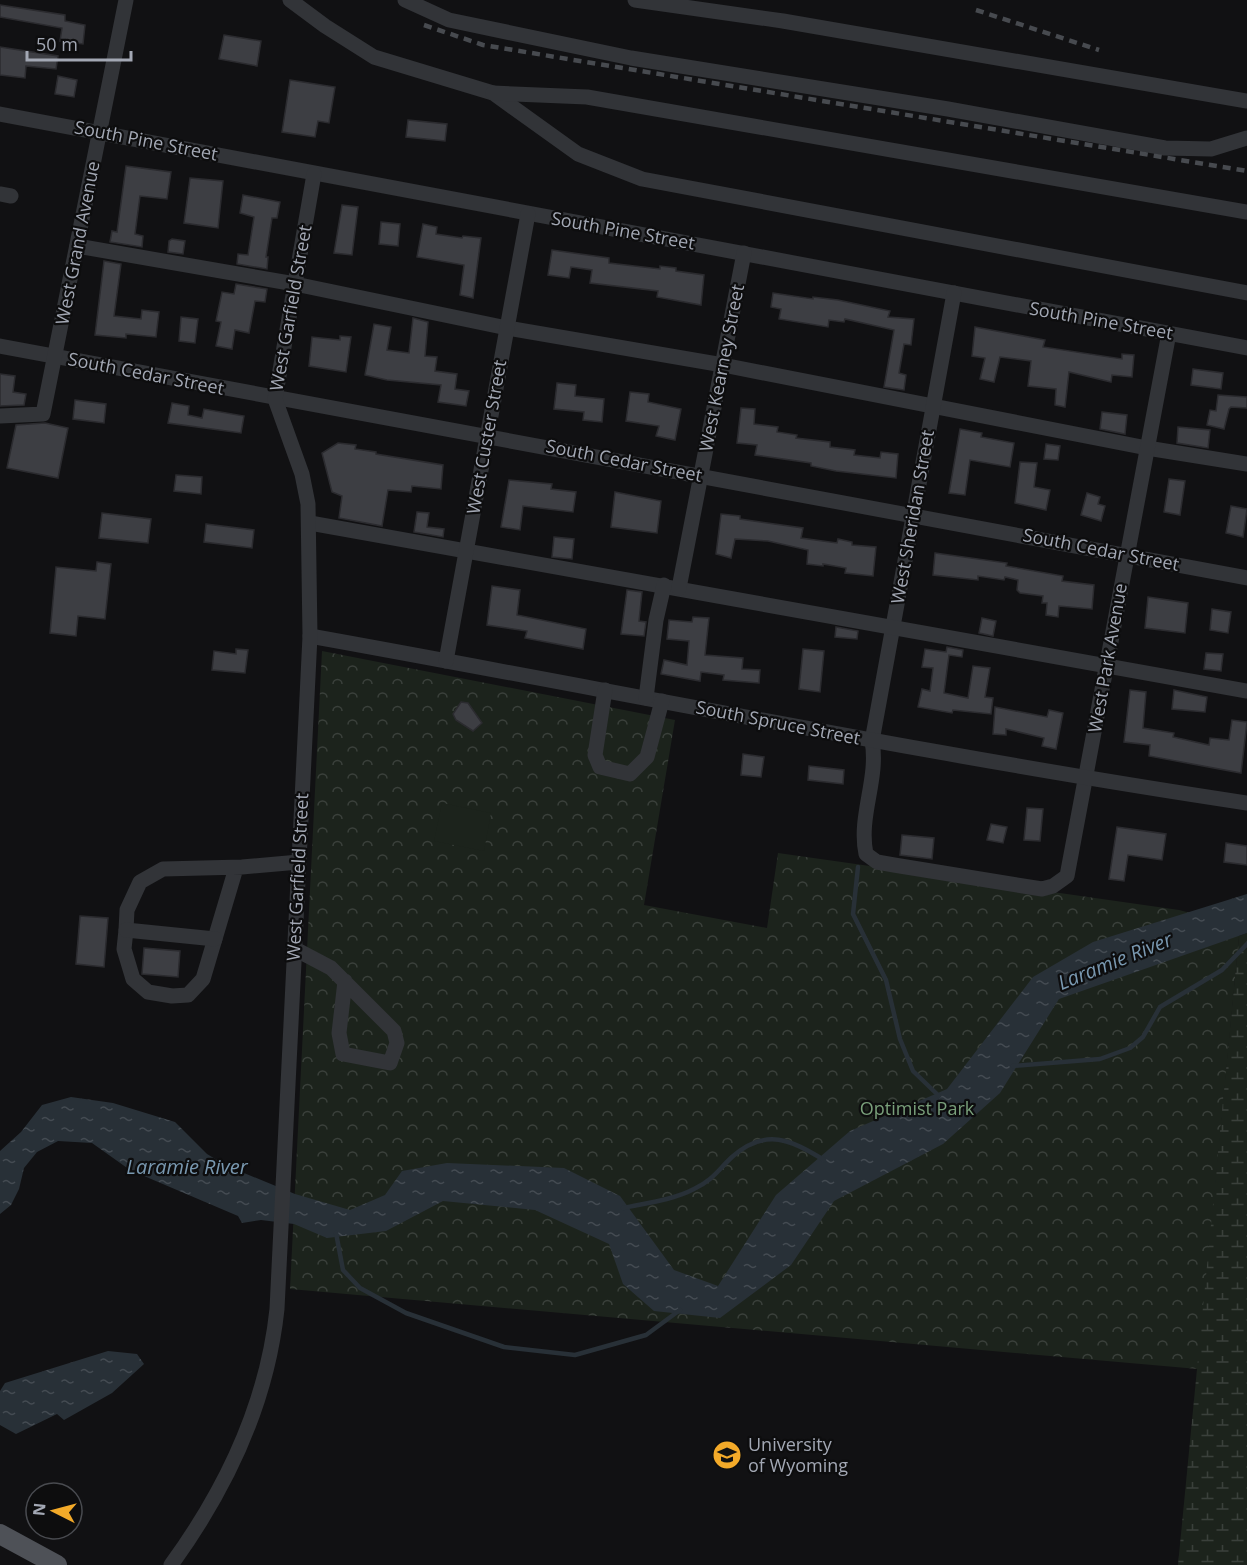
<svg xmlns="http://www.w3.org/2000/svg" width="1247" height="1565" font-family="'Open Sans',sans-serif">
  <style>
    .forest { fill: url(#forest-crowns) }
    .wetland { fill: url(#wetland-marsh) }
    .pitch { fill: #1c231c }
    .water { fill: url(#water-ripples) }
    .lines { fill: none; stroke-linecap: round; stroke-linejoin: round }
    .stream { stroke: #283037; stroke-width: 4.5 }
    .building { fill: #3d3e43; stroke: #2b2b2f; stroke-width: 1.5 }
    .minor { stroke: #323438; stroke-width: 15 }
    .major { stroke: #4e5157; stroke-width: 20 }
    .rail { stroke: #474a4f; stroke-width: 4.5; stroke-dasharray: 8 6; stroke-linecap: butt }
    .labels { text-anchor: middle; stroke-width: 4.5; stroke-linejoin: round; paint-order: stroke }
    .street-label { font-size: 18px; fill: #a3a8b4; stroke: #0d0d0e }
    .park-label { font-size: 18px; fill: #799f7a; stroke: #0d0d0e }
    .poi-label { font-size: 18px; fill: #a3a8b4; stroke: #0d0d0e; text-anchor: start }
    .water-label { font-size: 20px; font-style: italic; fill: #7998b0; stroke: #0d0d0e }
  </style>
  <defs>
    <pattern id="forest-crowns" width="20" height="18" patternUnits="userSpaceOnUse" patternTransform="scale(1.5)"><rect width="20" height="18" fill="#1c231c"/><path d="M2 6a3 3 0 1 1 6 0M12 15a3 3 0 1 1 6 0" fill="none" stroke="#3a403b"/></pattern>
    <pattern id="wetland-marsh" width="20" height="14" patternUnits="userSpaceOnUse" patternTransform="scale(1.5)"><rect width="20" height="14" fill="#1c231c"/><path d="M1 5h8M5 5V1M11 12h8M15 12V8" fill="none" stroke="#3a403b"/></pattern>
    <pattern id="water-ripples" width="26" height="14" patternUnits="userSpaceOnUse" patternTransform="scale(1.5)"><rect width="26" height="14" fill="#283037"/><path d="M2 4q2-2 4 0t4 0M15 11q2-2 4 0t4 0" fill="none" stroke="#444b52"/></pattern>
  </defs>
  <rect width="100%" height="100%" fill="#111113"/>
  <!-- forest -->
  <polygon class="forest" points="322,651 675,720 644,905 767,928 778,853 1179,910 1240,926 1198,1369 290,1289"/>
  <!-- wetland -->
  <polygon class="wetland" points="1247,933 1247,1565 1178,1565 1239,936"/>
  <!-- pitch -->
  <polygon class="pitch" points="442,803 491,813 484,851 434,841"/>
  <!-- water -->
  <g class="water">
    <polygon points="1247,894 1247,933 1059,999 1000,1093 943,1144 834,1201 791,1265 720,1318 654,1311 623,1284 609,1244 535,1210 443,1201 386,1231 327,1238 294,1224 261,1220 242,1223 238,1216 130,1170 92,1143 58,1141 37,1152 24,1168 19,1189 11,1205 0,1214 0,1151 21,1132 42,1105 71,1097 113,1103 175,1122 207,1154 227,1166 295,1194 350,1210 385,1195 402,1171 447,1163 564,1168 620,1196 674,1270 718,1286 776,1195 850,1131 947,1089 1033,977 1093,942"/>
    <polygon points="108,1351 137,1354 144,1364 112,1393 64,1420 57,1414 16,1434 0,1425 0,1391 5,1383"/>
  </g>
  <g class="lines">
    <!-- stream -->
    <g class="stream">
      <polyline points="858,867 853,914 886,980 900,1039 913,1071 939,1096"/>
      <polyline points="1013,1066 1100,1059 1130,1048 1143,1037 1160,1007 1222,970 1247,944"/>
      <path d="M 623,1208 C 646,1203 673,1200 694,1189 C 713,1180 718,1170 732,1157 C 766,1127 791,1140 824,1160"/>
      <polyline points="336,1233 343,1270 360,1288 406,1313 504,1347 575,1355 646,1335 680,1310"/>
    </g>
  </g>
  <!-- building -->
  <g class="building">
    <polygon points="0,5 65,15 65,21 85,25 83,44 60,41 62,28 0,17"/>
    <polygon points="224,35 261,41 257,66 219,59"/>
    <polygon points="0,47 58,56 56,69 26,66 25,78 0,75"/>
    <polygon points="58,76 77,80 74,97 55,94"/>
    <polygon points="290,80 335,87 329,123 318,121 315,137 282,132"/>
    <polygon points="408,120 447,124 445,141 406,137"/>
    <polygon points="126,166 171,172 167,199 140,196 135,234 143,236 142,247 110,242 112,231 117,232"/>
    <polygon points="190,178 223,181 218,228 184,223"/>
    <polygon points="243,195 280,202 277,218 272,218 266,257 268,257 267,269 237,264 238,254 248,255 254,217 240,213"/>
    <polygon points="342,205 358,207 352,255 334,253"/>
    <polygon points="381,222 400,224 398,246 379,244"/>
    <polygon points="423,224 437,227 436,234 462,238 463,236 481,238 473,298 460,295 464,265 417,257"/>
    <polygon points="172,239 185,241 183,254 168,252 169,241"/>
    <polygon points="552,250 609,258 609,263 660,269 660,266 676,268 676,271 704,275 701,305 657,297 658,291 590,283 592,270 571,267 569,278 548,275"/>
    <polygon points="104,261 121,264 114,316 141,319 142,310 159,312 156,337 126,334 126,338 95,335"/>
    <polygon points="236,284 267,289 265,302 255,301 249,333 235,330 232,349 216,346 221,322 216,321 222,292 234,294"/>
    <polygon points="773,293 813,299 813,297 838,300 890,311 888,317 914,319 911,345 904,344 899,373 906,375 904,390 884,387 894,330 845,319 844,322 829,320 828,327 779,319 781,309 771,307"/>
    <polygon points="181,317 198,319 195,343 179,341"/>
    <polygon points="413,318 428,322 425,356 437,357 435,371 457,374 455,389 469,391 466,406 438,402 441,385 387,380 365,375 374,324 391,327 387,350 409,353"/>
    <polygon points="975,327 1045,340 1043,347 1122,359 1122,354 1134,355 1132,377 1112,375 1111,382 1069,372 1065,407 1055,405 1056,389 1028,386 1031,361 1000,357 994,382 980,379 985,358 972,356"/>
    <polygon points="340,336 351,337 346,372 309,366 312,337 340,340"/>
    <polygon points="1193,369 1223,373 1221,389 1191,385"/>
    <polygon points="0,374 15,376 13,392 26,394 24,405 0,406"/>
    <polygon points="557,383 576,385 575,396 604,399 602,422 583,420 584,412 554,409"/>
    <polygon points="630,392 649,394 648,402 681,409 675,440 656,436 659,426 626,421"/>
    <polygon points="1218,395 1247,397 1247,408 1231,407 1229,409 1224,429 1207,425 1210,410 1216,411"/>
    <polygon points="75,400 106,404 104,423 73,419"/>
    <polygon points="172,403 189,406 188,415 202,418 204,409 244,416 241,433 168,423"/>
    <polygon points="741,408 755,409 754,424 778,427 777,432 797,435 796,438 830,442 830,447 855,450 854,455 880,458 881,452 898,454 896,478 836,471 811,466 811,463 755,455 757,445 737,443"/>
    <polygon points="1102,412 1127,415 1125,434 1100,429"/>
    <polygon points="45,423 68,428 58,478 7,468 16,425"/>
    <polygon points="1178,427 1210,430 1208,448 1177,443"/>
    <polygon points="960,429 982,433 981,437 1014,443 1010,467 970,460 965,495 949,493"/>
    <polygon points="338,443 356,445 355,449 376,452 376,454 443,465 441,489 412,486 411,492 388,490 382,526 339,518 342,496 332,492 322,453"/>
    <polygon points="1046,444 1060,446 1058,460 1044,459"/>
    <polygon points="1020,462 1037,463 1034,487 1050,490 1046,510 1015,503"/>
    <polygon points="176,475 202,477 201,494 174,491"/>
    <polygon points="1169,479 1185,481 1180,515 1164,512"/>
    <polygon points="509,480 552,484 551,489 576,492 573,512 523,506 520,530 501,527"/>
    <polygon points="615,492 661,501 657,533 611,527"/>
    <polygon points="1087,493 1100,497 1098,504 1105,506 1101,521 1081,515"/>
    <polygon points="1231,506 1247,509 1243,537 1226,533"/>
    <polygon points="417,512 429,513 427,527 444,529 443,537 414,532"/>
    <polygon points="102,513 151,519 148,543 99,538"/>
    <polygon points="721,514 740,516 740,519 803,528 801,538 837,543 838,539 852,542 852,545 876,547 873,576 845,573 846,568 823,564 823,566 807,564 808,550 768,541 735,539 731,558 716,554"/>
    <polygon points="206,524 254,530 252,548 204,542"/>
    <polygon points="554,537 574,539 572,559 552,557"/>
    <polygon points="935,553 1007,563 1006,566 1063,576 1062,581 1094,585 1092,609 1059,606 1058,617 1046,615 1047,603 1042,603 1043,596 1020,593 1017,590 1018,580 1005,577 1004,580 978,576 978,580 933,575"/>
    <polygon points="97,562 111,564 105,619 78,616 76,636 50,633 56,567 96,571"/>
    <polygon points="492,586 520,590 517,615 586,629 583,649 525,638 527,631 487,625"/>
    <polygon points="627,590 642,592 639,621 646,622 644,636 621,634"/>
    <polygon points="1148,597 1188,603 1185,633 1145,628"/>
    <polygon points="1212,609 1231,612 1228,633 1210,630"/>
    <polygon points="693,617 709,618 705,655 743,658 742,669 760,670 759,683 723,680 724,675 701,672 700,681 661,674 664,660 687,665 689,641 667,639 669,620 692,622"/>
    <polygon points="982,618 996,621 993,636 979,633"/>
    <polygon points="836,627 858,631 857,639 835,637"/>
    <polygon points="947,647 963,650 962,657 949,655 944,693 968,698 973,666 990,668 985,697 993,698 991,714 953,710 952,713 918,707 922,689 930,691 933,668 922,667 925,649 946,652"/>
    <polygon points="236,649 248,650 245,673 212,670 214,651 236,654"/>
    <polygon points="803,649 824,651 820,692 799,689"/>
    <polygon points="1206,653 1223,654 1221,671 1204,669"/>
    <polygon points="1130,690 1146,692 1143,728 1174,733 1173,737 1209,745 1210,738 1229,740 1232,720 1247,722 1241,773 1149,756 1150,745 1124,742"/>
    <polygon points="1174,690 1207,697 1205,712 1172,709"/>
    <polygon points="461,702 468,703 482,723 473,731 456,720 453,714"/>
    <polygon points="995,707 1047,717 1049,710 1063,713 1056,749 1042,746 1044,738 1006,729 1006,735 993,734"/>
    <polygon points="743,754 764,757 761,777 741,775"/>
    <polygon points="809,766 844,770 843,784 808,780"/>
    <polygon points="1027,808 1043,809 1040,841 1024,840"/>
    <polygon points="991,824 1007,827 1003,843 987,840"/>
    <polygon points="1117,827 1166,834 1162,860 1128,855 1124,881 1109,879"/>
    <polygon points="902,835 934,838 932,859 900,855"/>
    <polygon points="1226,843 1247,846 1247,865 1224,862"/>
    <polygon points="80,916 108,918 104,967 76,964"/>
    <polygon points="144,948 180,951 178,977 142,974"/>
  </g>
  <g class="lines">
    <!-- minor -->
    <g class="minor">
      <polyline points="290,0 325,26 374,57 493,93 578,154 642,179 1247,293"/>
      <polyline points="405,0 449,20 631,58 948,109 1165,148 1211,149 1247,138"/>
      <polyline points="635,0 783,21 1247,101"/>
      <polyline points="493,93 587,97 1247,212"/>
      <polyline points="0,114 1247,348"/>
      <polyline points="0,194 11,196"/>
      <polyline points="77,246 295,284 507,328 723,365 1147,448 1247,464"/>
      <path d="M 954,293 L 872,741 C 879,779 858,816 866,854 L 877,862 L 894,865 L 1042,889 L 1053,886 L 1067,876 L 1169,333"/>
      <polyline points="0,346 1247,578"/>
      <polyline points="0,416 43,414 126,0"/>
      <polyline points="310,523 1247,691"/>
      <polyline points="679,588 744,253"/>
      <path d="M 310,636 C 622,692 933,756 1247,803"/>
      <polyline points="446,661 528,214"/>
      <polyline points="605,690 595,755 600,767 630,774 647,757 662,701"/>
      <polyline points="646,698 656,620 664,585"/>
      <polyline points="236,868 203,979 188,995 172,996 148,992 133,979 124,949 126,930 127,910 140,882 163,869 242,867 299,862"/>
      <polyline points="126,930 215,939"/>
      <polyline points="295,949 331,968 394,1031 397,1043 390,1063 343,1054 339,1033 345,981"/>
      <path d="M 171,1565 C 227,1488 267,1404 277,1309 L 310,636 L 308,504 L 302,474 L 275,399 L 314,174"/>
    </g>
    <!-- major -->
    <polyline class="major" points="0,1534 57,1565"/>
    <!-- rail -->
    <g class="rail">
      <polyline points="976,10 1099,50"/>
      <polyline points="424,25 483,45 1247,171"/>
    </g>
  </g>
  <!-- icons -->
  <defs>
    <g id="university-disc" transform="scale(1.5)"><circle r="9.5" fill="#f3aa29" stroke="#0d0d0e"/><path d="M0-5L7-2L0 1L-7-2ZM-4 1L0 2.5L4 1V4Q0 6-4 4Z" fill="#111"/></g>
  </defs>
  <g fill-rule="evenodd">
    <use href="#university-disc" x="727" y="1455"/>
  </g>
  <g class="labels">
    <!-- street labels -->
    <g class="street-label">
      <text transform="translate(146 141) rotate(11)" y="6">South Pine Street</text>
      <text transform="translate(623 231) rotate(10)" y="6">South Pine Street</text>
      <text transform="translate(78 243) rotate(-79)" y="6">West Grand Avenue</text>
      <text transform="translate(291 308) rotate(-80)" y="6">West Garfield Street</text>
      <text transform="translate(1101 321) rotate(10)" y="6">South Pine Street</text>
      <text transform="translate(722 368) rotate(-79)" y="6">West Kearney Street</text>
      <text transform="translate(146 374) rotate(11)" y="6">South Cedar Street</text>
      <text transform="translate(487 437) rotate(-80)" y="6">West Custer Street</text>
      <text transform="translate(624 461) rotate(11)" y="6">South Cedar Street</text>
      <text transform="translate(913 517) rotate(-80)" y="6">West Sheridan Street</text>
      <text transform="translate(1101 550) rotate(11)" y="6">South Cedar Street</text>
      <text transform="translate(1108 658) rotate(-80)" y="6">West Park Avenue</text>
      <text transform="translate(778 723) rotate(11)" y="6">South Spruce Street</text>
      <text transform="translate(298 877) rotate(-87)" y="6">West Garfield Street</text>
    </g>
    <!-- park labels -->
    <g class="park-label">
      <text x="917" y="1115">Optimist Park</text>
    </g>
    <!-- poi labels -->
    <g class="poi-label">
      <text x="748" y="1451">University<tspan x="748" dy="21">of Wyoming</tspan></text>
    </g>
    <!-- water labels -->
    <g class="water-label">
      <text transform="translate(1115 961) rotate(-22)" y="7">Laramie River</text>
      <text x="187" y="1174">Laramie River</text>
    </g>
  </g>
  <!-- north arrow -->
  <g transform="translate(54 1511) rotate(276)"><circle r="28" fill="#0d0d0e" stroke="#494b50" stroke-width="1.5"/>
  <path d="M0-4.5L10 22L0 15L-10 22Z" fill="#f3aa29"/>
  <text y="-9" font-size="16" font-weight="bold" text-anchor="middle" fill="#a3a8b4">N</text>
  </g>
  <!-- scale -->
  <path d="M27 51v9h104v-9" fill="none" stroke="#a3a8b4" stroke-width="3"/>
  <text x="36" y="51" font-size="18" fill="#a3a8b4" stroke="#0d0d0e" stroke-width="4.5" paint-order="stroke">50 m</text>
</svg>
